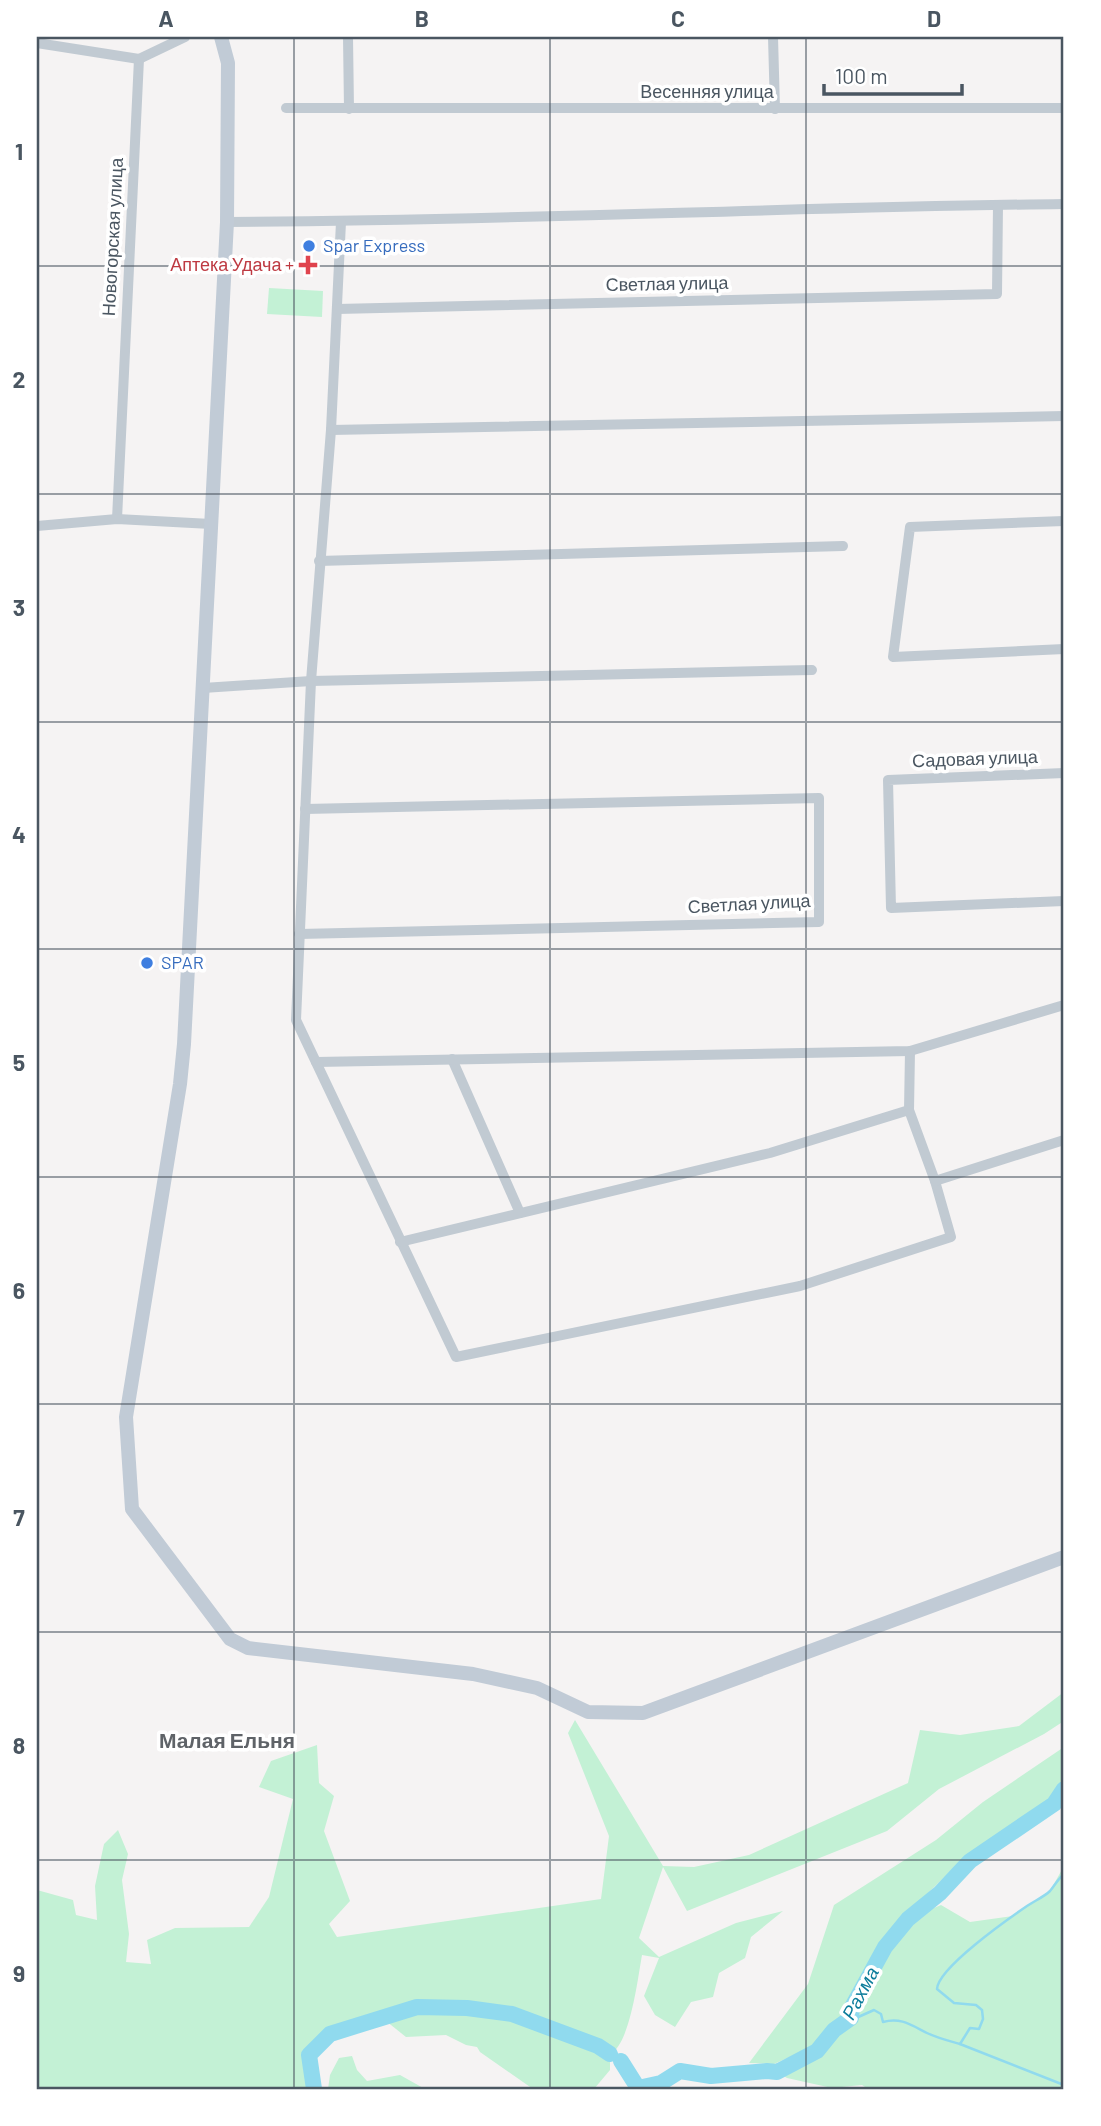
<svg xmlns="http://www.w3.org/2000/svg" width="1101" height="2126" font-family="Barlow,sans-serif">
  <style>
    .green { fill: #c3f1d5 }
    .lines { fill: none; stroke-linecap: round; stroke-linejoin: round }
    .stream { stroke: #90daee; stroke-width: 2.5 }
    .river { stroke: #90daee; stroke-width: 16 }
    .street { stroke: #c1cad2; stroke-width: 10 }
    .secondary { stroke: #c1cbd6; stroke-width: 14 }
    .grid { fill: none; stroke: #4a5661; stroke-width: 2; stroke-opacity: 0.55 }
    .shop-dot { fill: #3f7fe0; stroke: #fff; stroke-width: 2.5 }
    .health-dot { fill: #e0444e; stroke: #fff; stroke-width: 2.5 }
    .labels { text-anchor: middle; stroke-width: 7; stroke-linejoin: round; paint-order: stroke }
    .street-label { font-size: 18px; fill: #4a5661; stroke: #fff }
    .shop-label { font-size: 18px; fill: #366cbe; stroke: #fff; text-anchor: start }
    .health-label { font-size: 18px; fill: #be3a42; stroke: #fff; text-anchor: end }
    .water-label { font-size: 19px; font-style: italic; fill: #0c7c9b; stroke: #fff }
    .quarter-label { font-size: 21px; font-weight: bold; fill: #5f6368; stroke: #fff }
    .neatline { fill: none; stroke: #4a5661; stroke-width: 2.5 }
    .grid-label { font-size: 23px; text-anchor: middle; font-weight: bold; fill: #4a5661 }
  </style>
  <rect width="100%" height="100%" fill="#f5f3f3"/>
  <!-- green -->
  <g class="green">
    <polygon points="269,288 323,291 322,317 267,314"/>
    <path d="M 1064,1692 L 1064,1721 L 1044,1734 L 939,1789 L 887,1831 L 687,1911 L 663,1867 L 639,1938 L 659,1957 L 736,1923 L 783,1911 L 751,1937 L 745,1958 L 719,1973 L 713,1997 L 691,2002 L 675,2027 L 655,2015 L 644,1996 L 659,1958 L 642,1955 C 638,1977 630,2045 610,2054 L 610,2070 L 594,2089 L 533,2089 L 480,2052 L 477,2047 L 466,2045 L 446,2035 L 406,2037 L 381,2017 L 330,2034 L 309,2055 L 314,2089 L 37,2089 L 37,1890 L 73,1900 L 76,1915 L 97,1920 L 95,1886 L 104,1844 L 118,1830 L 128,1854 L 122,1880 L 129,1934 L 126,1962 L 151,1964 L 147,1940 L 175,1928 L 249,1927 L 269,1897 L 293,1799 L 259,1787 L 271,1761 L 317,1745 L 319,1783 L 334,1796 L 324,1831 L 350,1901 L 329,1924 L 337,1937 L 601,1899 L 609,1836 L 568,1733 L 575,1720 L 663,1866 L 694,1867 L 749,1855 L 908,1783 L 920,1730 L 960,1735 L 1019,1726 Z"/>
    <polygon points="1064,1747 1064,1781 1049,1802 957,1865 900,1920 887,1943 908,1919 941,1905 970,1922 1013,1916 1050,1891 1064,1866 1064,2089 868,2089 862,2085 832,2088 787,2078 777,2072 817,2051 834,2030 851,2018 852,2007 878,1957 843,2017 814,2046 774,2064 749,2063 808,1984 834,1905 936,1840 983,1802"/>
    <polygon points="352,2056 357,2070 367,2081 400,2075 425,2089 328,2089 330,2075 339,2058"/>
  </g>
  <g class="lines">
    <!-- stream -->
    <g class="stream">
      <path d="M 851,2018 L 856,2018 L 874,2010 L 881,2014 L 883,2022 C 901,2017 911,2025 927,2033 C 937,2038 949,2041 960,2044 L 970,2028 L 979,2029 L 983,2019 L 982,2010 L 976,2005 L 954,2003 L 937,1989 C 938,1968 1008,1919 1027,1906 C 1034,1901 1044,1897 1050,1891 C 1055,1885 1058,1879 1064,1874"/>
      <polyline points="960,2044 1064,2085"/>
    </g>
    <!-- river -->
    <g class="river">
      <polyline points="621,2061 638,2088 661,2083 680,2071 711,2076 767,2071 777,2072 817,2051 834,2030 851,2018 852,2007 885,1947 908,1919 940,1893 970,1861 1054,1804 1064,1789"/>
      <polyline points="314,2089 309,2055 330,2034 417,2007 467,2008 512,2014 598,2046 610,2054"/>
    </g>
    <!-- street -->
    <g class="street">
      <polyline points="348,37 349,109"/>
      <polyline points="773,37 775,109"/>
      <polyline points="37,43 139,59"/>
      <polyline points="139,59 185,37"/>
      <polyline points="286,108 1064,108"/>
      <path d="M 227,222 C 506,221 785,207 1064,204"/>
      <polyline points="341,222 331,430 311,681 296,1020 456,1357 800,1286 951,1237 935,1181 909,1110 910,1051"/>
      <polyline points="337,309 997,294 998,205"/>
      <polyline points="331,430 1064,416"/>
      <polyline points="117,519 139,59"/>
      <polyline points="1064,521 910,527 893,657 1064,649"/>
      <polyline points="37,526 117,519 211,524"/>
      <polyline points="319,561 843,546"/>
      <polyline points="203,688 311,681 812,670"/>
      <polyline points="1064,773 888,780 891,908 1064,901"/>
      <polyline points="299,934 819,922 819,798 305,809"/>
      <polyline points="452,1059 520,1213"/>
      <polyline points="316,1062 910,1051 1064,1005"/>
      <polyline points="935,1181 1064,1140"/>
      <polyline points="400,1242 770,1153 909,1110"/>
    </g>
    <!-- secondary -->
    <polyline class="secondary" points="221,37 228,63 227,222 184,1044 180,1084 126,1417 132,1509 230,1639 248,1648 473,1674 537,1688 588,1712 643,1713 1064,1557"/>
  </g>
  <!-- grid -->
  <path class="grid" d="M 294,37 L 294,2089M 550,37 L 550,2089M 806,37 L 806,2089M 37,266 L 1064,266M 37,494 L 1064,494M 37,722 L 1064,722M 37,949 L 1064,949M 37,1177 L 1064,1177M 37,1404 L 1064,1404M 37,1632 L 1064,1632M 37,1860 L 1064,1860"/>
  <!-- markers -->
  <g class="shop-dot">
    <circle cx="309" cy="246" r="7"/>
    <circle cx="147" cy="963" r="7"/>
  </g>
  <path class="health-dot" d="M304.5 254.5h7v7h7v7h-7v7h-7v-7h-7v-7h7z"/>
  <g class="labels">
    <!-- street labels -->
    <g class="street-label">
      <text x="707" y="98">Весенняя улица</text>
      <text transform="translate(113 237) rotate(-87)" y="6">Новогорская улица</text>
      <text transform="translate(667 284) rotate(-1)" y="6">Светлая улица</text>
      <text transform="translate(975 759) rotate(-2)" y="6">Садовая улица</text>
      <text transform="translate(749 904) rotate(-3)" y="6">Светлая улица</text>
    </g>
    <!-- shop labels -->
    <g class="shop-label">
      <text x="323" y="252">Spar Express</text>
      <text x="161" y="969">SPAR</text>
    </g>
    <!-- health labels -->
    <g class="health-label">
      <text x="294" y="271">Аптека Удача +</text>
    </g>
    <!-- water labels -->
    <g class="water-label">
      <text transform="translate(860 1993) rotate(-62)" y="7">Рахма</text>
    </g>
    <!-- quarter labels -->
    <g class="quarter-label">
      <text x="227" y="1748">Малая Ельня</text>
    </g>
  </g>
  <!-- border -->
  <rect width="1101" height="2126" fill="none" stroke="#ffffff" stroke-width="77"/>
  <!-- scale -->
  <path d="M824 84v10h138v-10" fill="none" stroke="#4a5661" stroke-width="3.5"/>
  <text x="835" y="84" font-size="21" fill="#4a5661" stroke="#ffffff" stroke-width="5" paint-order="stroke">100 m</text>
  <rect x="38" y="38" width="1024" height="2050" class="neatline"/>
  <g class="grid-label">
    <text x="166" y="27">A</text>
    <text x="422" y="27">B</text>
    <text x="678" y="27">C</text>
    <text x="934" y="27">D</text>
    <text x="19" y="160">1</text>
    <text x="19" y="388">2</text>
    <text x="19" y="616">3</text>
    <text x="19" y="843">4</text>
    <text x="19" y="1071">5</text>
    <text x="19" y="1299">6</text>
    <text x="19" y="1526">7</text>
    <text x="19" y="1754">8</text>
    <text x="19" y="1982">9</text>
  </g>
</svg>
